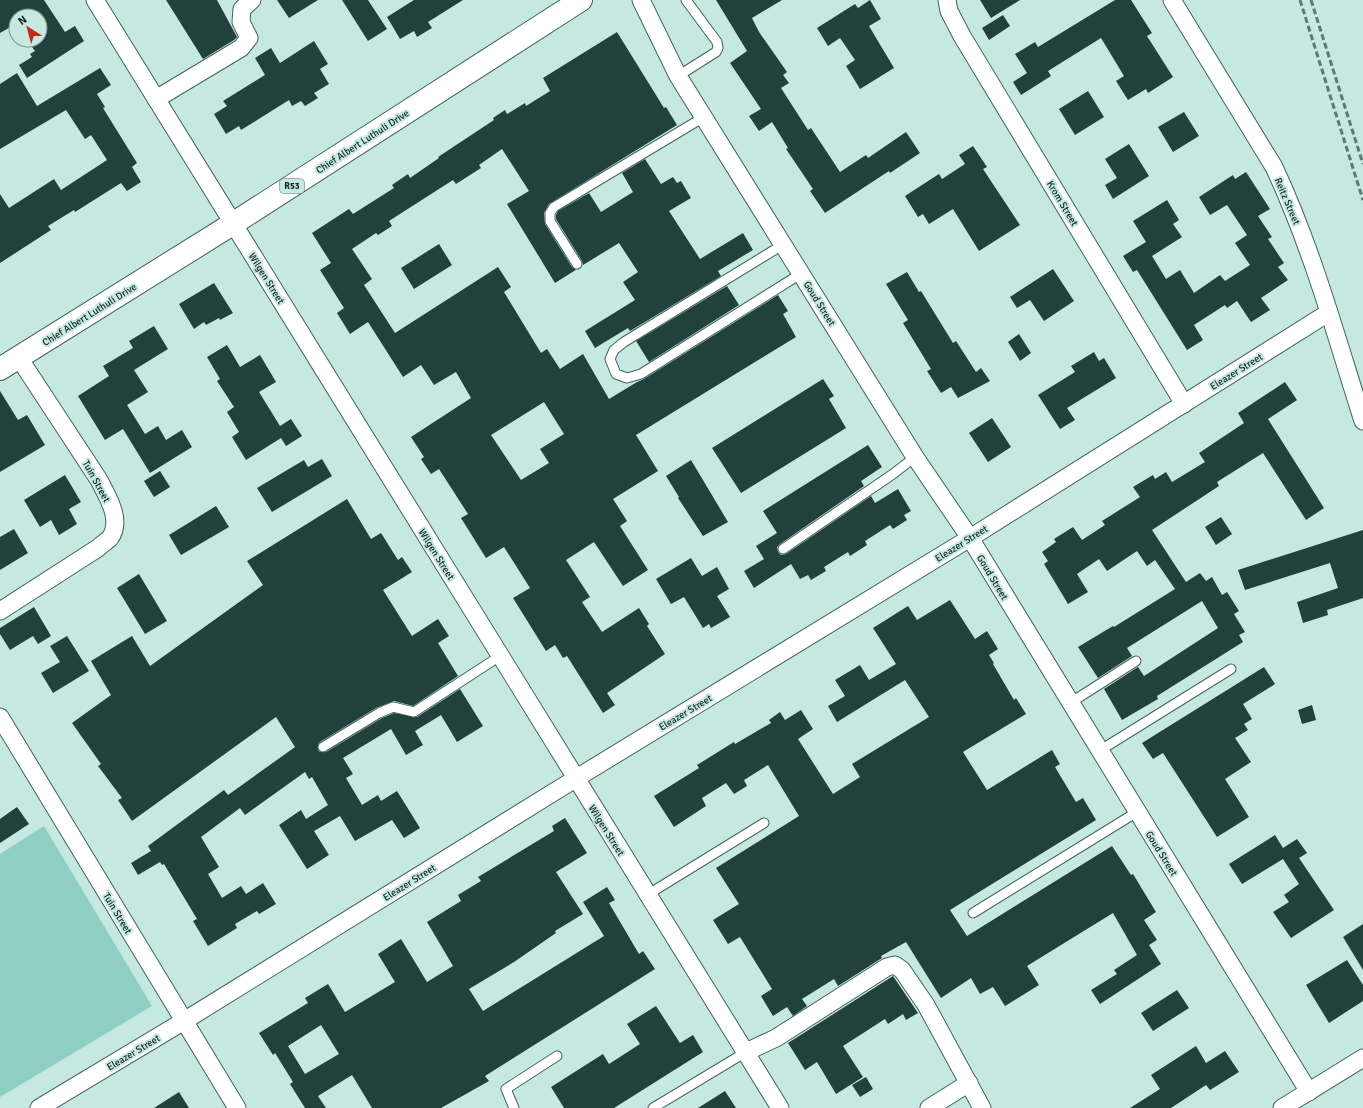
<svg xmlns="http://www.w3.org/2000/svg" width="1363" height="1108" font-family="Signika,sans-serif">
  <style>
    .green { fill: #8fcec3 }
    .building { fill: #22413c; fill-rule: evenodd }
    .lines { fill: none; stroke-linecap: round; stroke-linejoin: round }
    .service-casing { stroke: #43635d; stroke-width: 11 }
    .minor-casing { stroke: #43635d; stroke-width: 19 }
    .primary-casing { stroke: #43635d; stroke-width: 24 }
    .service { stroke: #fff; stroke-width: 9 }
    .minor { stroke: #fff; stroke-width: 17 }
    .primary { stroke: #fff; stroke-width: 22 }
    .rail { stroke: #607772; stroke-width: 3; stroke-dasharray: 6 3; stroke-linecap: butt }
    .labels { text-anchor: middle; stroke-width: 4; stroke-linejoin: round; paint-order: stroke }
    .shield { fill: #c5e8e1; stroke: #4b5f5b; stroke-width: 1 }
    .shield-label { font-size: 9px; font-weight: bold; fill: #172422 }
    .street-label { font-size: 10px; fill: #172422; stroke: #c5e8e1 }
  </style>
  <rect width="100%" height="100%" fill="#c5e8e1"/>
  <!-- green -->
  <polygon class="green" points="44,826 152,1006 0,1097 0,854"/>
  <!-- building -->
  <g class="building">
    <polygon points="0,0 44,0 65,32 75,26 84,41 27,78 19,65 32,57 30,54 35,51 27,40 40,40 40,16 16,16 16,24 0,33"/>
    <polygon points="166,0 217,0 237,37 234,40 203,59"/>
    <polygon points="277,0 318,0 289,18"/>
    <polygon points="342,0 368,0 387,29 368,41"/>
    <polygon points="414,0 463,0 428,22 432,28 417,37 414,31 400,39 387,17"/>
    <polygon points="716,0 782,0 752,18 759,32 787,72 783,75 789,83 781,88 808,130 811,128 840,172 866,155 868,158 906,132 920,153 890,173 889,171 825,213 810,191 813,189 786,149 788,148 772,122 759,131 749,116 761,109 730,63 747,51"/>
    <polygon points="870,0 881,19 869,26 894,68 860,89 846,66 855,60 840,38 828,46 817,28 855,4 858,8"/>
    <polygon points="980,0 1020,0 991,18"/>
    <polygon points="1115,0 1131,0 1152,33 1147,36 1173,77 1148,93 1146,89 1128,100 1116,81 1124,76 1101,38 1048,71 1051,76 1021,95 1013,82 1027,73 1015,54 1035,42 1038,47"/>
    <polygon points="1003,15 1010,26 989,40 982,28"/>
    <path d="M 617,32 L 664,108 L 666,107 L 677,125 L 549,204 L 544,213 L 545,224 L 572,267 L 576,270 L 574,271 L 555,283 L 507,204 L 529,191 L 502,149 L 479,165 L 481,168 L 456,184 L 453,180 L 389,221 L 392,226 L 378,235 L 376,233 L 352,249 L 372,279 L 364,285 L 395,333 L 498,267 L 511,287 L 504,292 L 541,353 L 547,349 L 560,369 L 583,354 L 609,399 L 637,382 L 644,379 L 778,295 L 788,311 L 783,314 L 796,337 L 636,435 L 658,471 L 613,499 L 627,521 L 620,526 L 648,570 L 623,586 L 594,542 L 566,560 L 590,597 L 582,602 L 602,632 L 639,608 L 649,624 L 647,626 L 665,654 L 607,693 L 615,705 L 603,713 L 567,656 L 563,658 L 555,645 L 546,651 L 513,598 L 530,588 L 504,547 L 486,558 L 461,518 L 468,514 L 439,469 L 431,474 L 421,459 L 424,457 L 411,437 L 471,398 L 456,372 L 434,385 L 421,365 L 403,377 L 368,322 L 350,334 L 337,313 L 344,308 L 320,270 L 331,263 L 312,233 L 349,209 L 353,214 L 394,188 L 392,185 L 408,174 L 410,178 L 439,158 L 438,157 L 494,120 L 493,118 L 505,110 L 507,114 L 525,103 L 526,106 L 550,91 L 543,78 ZM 544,402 L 564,434 L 540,449 L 549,463 L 521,480 L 491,435 Z"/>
    <polygon points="314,41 328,64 320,69 329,84 314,93 318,98 305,106 301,101 292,106 289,100 241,130 239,126 226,134 214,114 227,106 223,101 265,75 255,58 271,48 280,63"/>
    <polygon points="100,68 111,85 97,94 105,107 103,108 137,163 132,167 141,182 127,191 121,183 75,212 74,210 48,226 51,230 0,263 0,194 9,208 54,179 61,190 107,160 91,135 85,139 66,110 0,149 0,84 17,73 37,106"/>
    <polygon points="1088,91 1104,117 1075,135 1059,109"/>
    <polygon points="1184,112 1199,136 1173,152 1158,127"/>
    <polygon points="1129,144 1149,176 1113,199 1105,185 1117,178 1105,159"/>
    <polygon points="973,146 987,167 983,169 1020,225 979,251 953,209 929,224 923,214 918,217 905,196 939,174 942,179 965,164 959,155"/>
    <polygon points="645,159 661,184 673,177 677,183 681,181 691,198 669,211 700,259 743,233 753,250 718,271 721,276 630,331 628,328 595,348 585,331 635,300 623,282 638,272 619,243 583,265 582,261 556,219 556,215 558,211 589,193 601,212 633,192 622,173"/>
    <polygon points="1246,172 1270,209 1258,216 1272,237 1268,239 1284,263 1278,267 1288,280 1261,298 1270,310 1251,322 1237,301 1227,308 1225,305 1194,325 1203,340 1187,350 1137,270 1133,272 1123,256 1146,242 1133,221 1167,200 1179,220 1173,224 1182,237 1152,256 1166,279 1180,270 1194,293 1220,275 1225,281 1250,265 1235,243 1247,235 1227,205 1210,215 1199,197 1233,175 1235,179"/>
    <polygon points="439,244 452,265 414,289 401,268"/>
    <polygon points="1053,269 1074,301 1044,321 1030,300 1017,308 1010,297"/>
    <polygon points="907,272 919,292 921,291 953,343 956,341 976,372 981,368 990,381 958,398 951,387 941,393 927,371 931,369 903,323 908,320 886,284"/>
    <polygon points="214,283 233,313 220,320 219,318 206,325 204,322 194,329 179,304"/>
    <polygon points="727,286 739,305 649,362 636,341"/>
    <polygon points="154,326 168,349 134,370 148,392 127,405 145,434 158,426 166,440 182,430 192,447 150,473 123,429 105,440 78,396 109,376 103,366 133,348 129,341"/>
    <polygon points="1019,334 1031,353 1020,361 1008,342"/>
    <polygon points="227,345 240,367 260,355 276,382 259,392 280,426 291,419 302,436 286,446 281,438 246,460 232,437 239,432 227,412 234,407 217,381 220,379 207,357"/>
    <polygon points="1094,352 1099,361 1104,358 1116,378 1067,408 1075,420 1060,429 1038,395 1075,372 1071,366"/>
    <polygon points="823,379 834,396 829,399 846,428 741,493 712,448"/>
    <polygon points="1285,382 1297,400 1268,419 1324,508 1306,520 1263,453 1217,482 1219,486 1152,530 1186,582 1200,573 1206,581 1212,577 1222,595 1227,592 1239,611 1234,614 1245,632 1239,635 1243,642 1157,696 1158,699 1122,720 1104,689 1138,667 1144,676 1218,628 1202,601 1127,648 1132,656 1098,678 1078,647 1113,626 1114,627 1175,589 1155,560 1147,566 1137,551 1107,571 1099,559 1077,574 1088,592 1068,604 1044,564 1048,561 1042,552 1056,542 1054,539 1073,527 1082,540 1105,525 1102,521 1140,497 1133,487 1153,475 1155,479 1166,472 1172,482 1205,462 1199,453 1244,423 1238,413"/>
    <polygon points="0,391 18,420 27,415 45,445 0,472"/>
    <polygon points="992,418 1011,447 988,462 969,433"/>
    <polygon points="868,445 882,467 861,481 864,486 780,544 777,547 778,552 781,555 786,554 871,496 875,503 898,489 911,511 904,515 907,520 893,529 890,525 865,541 867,545 850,556 848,552 824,567 826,571 811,580 808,575 800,579 791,564 754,588 744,571 764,559 756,546 777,533 763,511"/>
    <polygon points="322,459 332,476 272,512 257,488 304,460 308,467"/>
    <polygon points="691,460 728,522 703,536 678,498 679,497 666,476"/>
    <polygon points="160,471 170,487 154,497 144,481"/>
    <polygon points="65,475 81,502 69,509 77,524 59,535 51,520 40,527 24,500"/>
    <polygon points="347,499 371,539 381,533 398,560 402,557 412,572 383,590 412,636 438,619 449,636 438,643 458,676 413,706 394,701 376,708 320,742 318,744 318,750 320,752 326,752 382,718 394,713 417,717 460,689 483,726 457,742 441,715 415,731 423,745 406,755 391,729 343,758 353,774 346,778 362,805 378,795 381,801 397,791 420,828 404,838 392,820 355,841 340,816 314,831 329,855 307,869 279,825 301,810 306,819 328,805 312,777 309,779 305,772 245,815 240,808 201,837 219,867 208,874 222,898 241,886 246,894 263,883 276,904 259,914 257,911 235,924 237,928 208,946 193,921 197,919 164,864 162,865 160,862 138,875 131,863 151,851 148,846 224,790 228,795 295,747 276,717 132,821 118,800 122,798 98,766 101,764 72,723 111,695 91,661 132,636 150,666 263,585 247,561"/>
    <polygon points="216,506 229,527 181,555 169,535"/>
    <polygon points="1221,517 1232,534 1216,545 1205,527"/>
    <polygon points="14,529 28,553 0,570 0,537"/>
    <polygon points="1363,530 1363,598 1327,610 1328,615 1303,623 1297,602 1338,588 1330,563 1245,590 1238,570"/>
    <polygon points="691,558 702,576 717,567 729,589 717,596 730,617 711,628 709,624 703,628 684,597 671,604 656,579"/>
    <polygon points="139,574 167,621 145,634 117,588"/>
    <polygon points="950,600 975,639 987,631 998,649 989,655 994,663 993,664 1014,700 1016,698 1026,714 963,752 987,790 1052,750 1060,764 1055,767 1076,802 1083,798 1096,820 950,910 967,936 1112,846 1131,875 1133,874 1156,912 1144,920 1157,940 1149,945 1161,964 1100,1004 1091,990 1117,974 1114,970 1137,955 1113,913 1027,966 1039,985 1005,1006 993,987 980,994 971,978 941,998 906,942 881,956 882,958 838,986 834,979 802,999 807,1006 793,1016 787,1007 773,1016 761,996 772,989 740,937 728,944 713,920 739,904 716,868 799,816 768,765 744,780 747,786 734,794 726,783 702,798 706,806 674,827 654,796 699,768 697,765 734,742 735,744 771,723 769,720 780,712 785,720 801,710 813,729 798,739 833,794 860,777 852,764 929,717 905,680 837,722 828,706 845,696 835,680 860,665 869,680 896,664 873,628 908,606 917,620"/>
    <polygon points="34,607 51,636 38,644 33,636 10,650 0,634 0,628"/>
    <polygon points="67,636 89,671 53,693 41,673 60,662 50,646"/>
    <polygon points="1264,667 1275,684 1243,704 1252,719 1244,724 1248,730 1235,738 1251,762 1225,779 1249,817 1217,837 1163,753 1153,759 1142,743"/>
    <polygon points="1312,705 1316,720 1302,724 1298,710"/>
    <polygon points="17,807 29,824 0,843 0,819"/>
    <path d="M 565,818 L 587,853 L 556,872 L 583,914 L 555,931 L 556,933 L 514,962 L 469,989 L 483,1011 L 604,936 L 583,902 L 607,887 L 615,900 L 609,903 L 639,954 L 643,951 L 655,969 L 485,1076 L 489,1081 L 441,1108 L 372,1108 L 352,1075 L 318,1096 L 326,1108 L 305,1108 L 290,1084 L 293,1082 L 275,1053 L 273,1055 L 259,1033 L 308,1003 L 305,998 L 328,984 L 345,1012 L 395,982 L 378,954 L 401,939 L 427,982 L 453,966 L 427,922 L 461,901 L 458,895 L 481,881 L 478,877 L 554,831 L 552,826 ZM 321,1025 L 339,1054 L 305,1074 L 288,1046 Z"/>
    <polygon points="1275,835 1283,848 1297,839 1307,853 1299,858 1334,910 1291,938 1273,912 1289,902 1284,895 1299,884 1283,859 1242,884 1229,864"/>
    <polygon points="1363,924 1363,970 1343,937"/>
    <polygon points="1347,960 1363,985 1363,1001 1329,1023 1306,985"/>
    <polygon points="893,976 918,1013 906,1020 903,1014 888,1024 885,1019 843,1046 863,1077 836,1094 817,1062 805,1070 788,1043"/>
    <polygon points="1177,990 1189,1008 1153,1031 1141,1013"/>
    <polygon points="656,1006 680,1043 693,1035 703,1052 614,1108 564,1108 551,1087 603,1054 609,1064 640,1044 627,1024"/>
    <polygon points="1196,1046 1206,1063 1225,1051 1239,1072 1210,1090 1206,1085 1171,1108 1130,1108 1160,1089 1151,1075"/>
    <polygon points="866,1077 873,1089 860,1097 852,1085"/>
    <polygon points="725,1091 736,1108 698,1108"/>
    <polygon points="179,1092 189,1108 154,1108"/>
  </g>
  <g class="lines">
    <!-- service casing -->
    <g class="service-casing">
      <g id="service">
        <polyline points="678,76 716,52 718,48 717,42 686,0"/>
        <polyline points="784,244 624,342 614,350 610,359 616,374 627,378 641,374 802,273"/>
        <polyline points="577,264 550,221 550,213 554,207 704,117"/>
        <polyline points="783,549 893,474 915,457"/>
        <polyline points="1070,703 1136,661"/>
        <polyline points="323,747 379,713 393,707 414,712 500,656"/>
        <polyline points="1099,751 1231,669"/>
        <polyline points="647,895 764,823"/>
        <polyline points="973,913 1137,812"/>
        <polyline points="514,1108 506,1089 557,1056"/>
        <polyline points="653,1108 746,1052"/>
      </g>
    </g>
    <!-- minor casing -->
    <g class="minor-casing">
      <g id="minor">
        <polyline points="95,0 780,1108"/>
        <polyline points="641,0 678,76 915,457 970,538 1309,1092"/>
        <polyline points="947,0 949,11 962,36 1184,404"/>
        <path d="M 1172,0 L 1274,167 C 1312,248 1336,336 1363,421"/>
        <polyline points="156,99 241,48 249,38 241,22 242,9 252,0"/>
        <path d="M 0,611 L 98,548 C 101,545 107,541 110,538 C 123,520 107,496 99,480 L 19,358"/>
        <polyline points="0,717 237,1108"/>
        <polyline points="746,1052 776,1038 887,967 895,965 902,970 926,1005 982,1108"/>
        <polyline points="39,1108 184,1021 575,779 970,538 1328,313"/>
        <polyline points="929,1108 969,1083"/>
        <polyline points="1282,1108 1363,1058"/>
      </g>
    </g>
    <!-- primary casing -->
    <g class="primary-casing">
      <polyline id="primary" points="0,369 234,223 581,0"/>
    </g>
    <!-- service -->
    <use href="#service" class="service"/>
    <!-- minor -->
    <use href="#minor" class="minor"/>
    <!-- primary -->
    <use href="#primary" class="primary"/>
    <!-- rail -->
    <g class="rail">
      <polyline points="1300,0 1363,200"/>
      <polyline points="1311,0 1363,164"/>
    </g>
  </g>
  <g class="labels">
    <!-- shield labels -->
    <rect class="shield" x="280" y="179" width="24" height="14" rx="3"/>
    <g class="shield-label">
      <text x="292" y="189">R53</text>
    </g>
    <!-- street labels -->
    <g class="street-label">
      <text transform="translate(362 141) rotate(-33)" y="4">Chief Albert Luthuli Drive</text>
      <text transform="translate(1288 201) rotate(67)" y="4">Reitz Street</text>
      <text transform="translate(1063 203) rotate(59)" y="4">Krom Street</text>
      <text transform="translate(267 278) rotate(58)" y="4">Wilgen Street</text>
      <text transform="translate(820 303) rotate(58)" y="4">Goud Street</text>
      <text transform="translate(89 314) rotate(-32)" y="4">Chief Albert Luthuli Drive</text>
      <text transform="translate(1236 371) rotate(-32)" y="4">Eleazer Street</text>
      <text transform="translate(97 481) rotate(61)" y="4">Tuin Street</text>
      <text transform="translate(961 543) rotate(-32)" y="4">Eleazer Street</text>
      <text transform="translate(437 554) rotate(58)" y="4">Wilgen Street</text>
      <text transform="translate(993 577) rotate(59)" y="4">Goud Street</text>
      <text transform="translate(685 712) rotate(-31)" y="4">Eleazer Street</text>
      <text transform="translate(607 830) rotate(58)" y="4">Wilgen Street</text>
      <text transform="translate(1162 853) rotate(58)" y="4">Goud Street</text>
      <text transform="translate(409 882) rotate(-32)" y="4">Eleazer Street</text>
      <text transform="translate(118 913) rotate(59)" y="4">Tuin Street</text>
      <text transform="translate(133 1052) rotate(-31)" y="4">Eleazer Street</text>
    </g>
  </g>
  <!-- north arrow -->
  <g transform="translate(28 28) rotate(324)"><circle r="19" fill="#c5e8e1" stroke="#7f9a95"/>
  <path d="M0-3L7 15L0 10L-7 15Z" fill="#ba2f14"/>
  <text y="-6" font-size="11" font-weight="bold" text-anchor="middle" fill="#172422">N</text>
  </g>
</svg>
